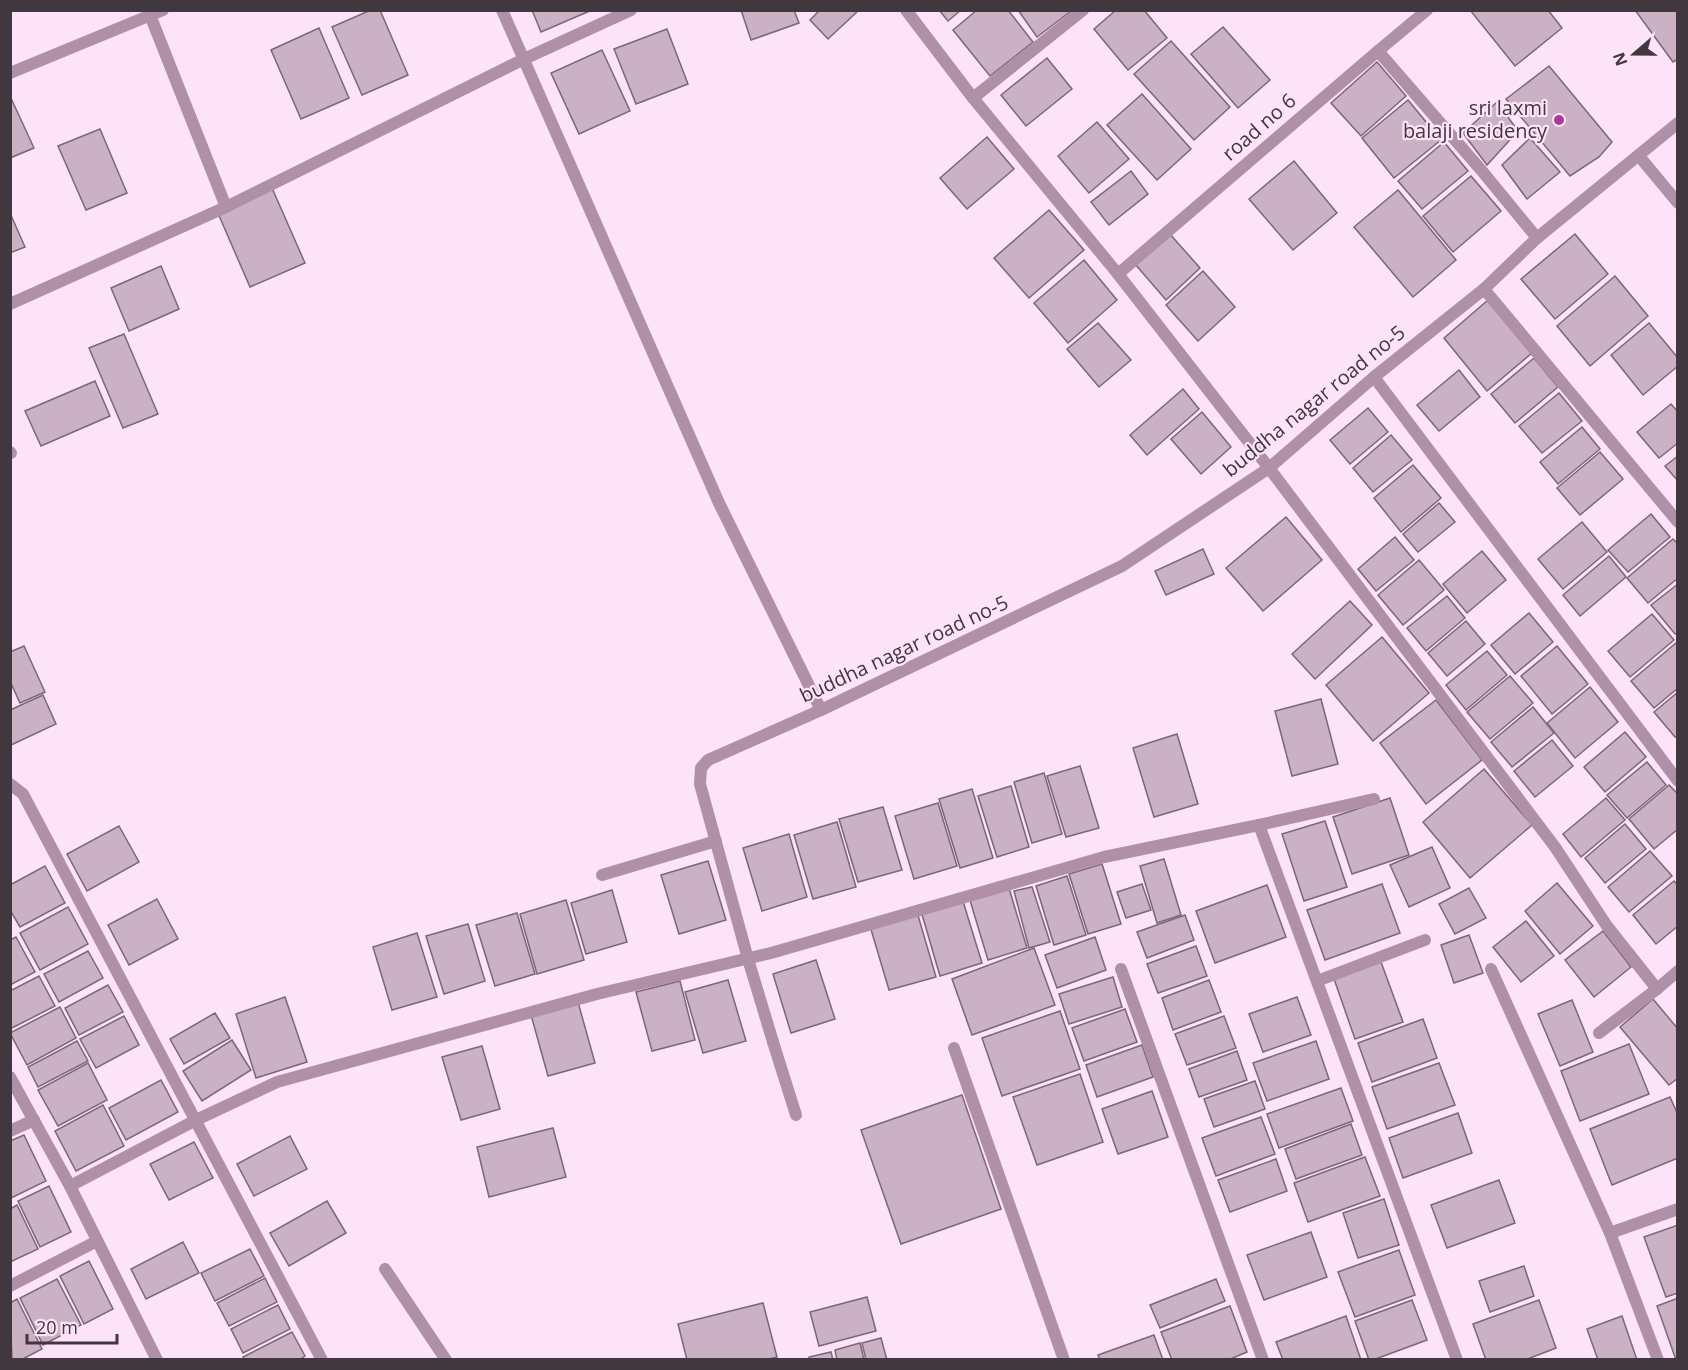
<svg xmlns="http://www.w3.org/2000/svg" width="1688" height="1370" font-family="'Open Sans',sans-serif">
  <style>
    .building { fill: #cab1c4; stroke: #7c6677; stroke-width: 1.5 }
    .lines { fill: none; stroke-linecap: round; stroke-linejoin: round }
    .lane { stroke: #b090a8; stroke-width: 12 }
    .street { stroke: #b090a8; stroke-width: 12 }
    .poi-dot { fill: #aa3b98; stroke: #fde3f7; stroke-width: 2 }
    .labels { text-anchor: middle; stroke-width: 4.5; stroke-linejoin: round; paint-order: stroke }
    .poi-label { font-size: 20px; fill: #41373e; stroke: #fde3f7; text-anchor: end }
    .street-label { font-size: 20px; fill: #41373e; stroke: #fde3f7 }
  </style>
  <rect width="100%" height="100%" fill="#fde3f7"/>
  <!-- building -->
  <g class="building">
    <polygon points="371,10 380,10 408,75 362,95 332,27"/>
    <polygon points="532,10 592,10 541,32"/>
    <polygon points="741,10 794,10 799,23 751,40"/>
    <polygon points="820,10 859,10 828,39 810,20"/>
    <polygon points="939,10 961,10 948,21"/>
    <polygon points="977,10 1008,10 1033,42 990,76 953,30"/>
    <polygon points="1018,10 1070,10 1071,11 1037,37"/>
    <polygon points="1116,10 1144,10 1167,38 1128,70 1094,29"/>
    <polygon points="1470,10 1548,10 1562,28 1515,66"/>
    <polygon points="1635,10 1678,10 1678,59 1673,62"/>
    <polygon points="1223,27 1270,80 1238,108 1191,54"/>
    <polygon points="319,28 349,98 301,119 271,50"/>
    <polygon points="667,29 688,84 636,104 614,49"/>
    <polygon points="1171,41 1230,107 1194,140 1134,74"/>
    <polygon points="602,50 630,111 579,134 551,73"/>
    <polygon points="1047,58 1072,89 1026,126 1001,95"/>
    <polygon points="1377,62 1406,96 1361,136 1331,103"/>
    <polygon points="1549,66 1612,142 1599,157 1570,176 1506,99"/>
    <polygon points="1142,94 1191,149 1157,180 1107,125"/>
    <polygon points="10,96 34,148 10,158"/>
    <polygon points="1408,100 1441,140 1394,178 1362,138"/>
    <polygon points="1497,102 1518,131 1487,165 1463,133"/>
    <polygon points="1097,122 1129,159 1089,193 1058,156"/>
    <polygon points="100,129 127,193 86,210 58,146"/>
    <polygon points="987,137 1014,169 967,209 940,178"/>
    <polygon points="1530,138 1560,172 1527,199 1502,165"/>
    <polygon points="1444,142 1468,171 1422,209 1398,181"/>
    <polygon points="1294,161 1337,213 1293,250 1249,199"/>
    <polygon points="1131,171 1148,194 1109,225 1091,202"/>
    <polygon points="1471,176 1501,211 1453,252 1423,216"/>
    <polygon points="272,188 305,263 250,287 217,211"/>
    <polygon points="1398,190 1456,260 1413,297 1354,227"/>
    <polygon points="1049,210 1084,250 1029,298 994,258"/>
    <polygon points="10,213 25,247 10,253"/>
    <polygon points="1169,233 1200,268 1166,300 1135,264"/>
    <polygon points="1575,234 1608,274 1555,319 1521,279"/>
    <polygon points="1084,260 1117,300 1068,343 1034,303"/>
    <polygon points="161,266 179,309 129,331 111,288"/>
    <polygon points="1203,271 1235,307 1198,341 1166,305"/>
    <polygon points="1615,276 1648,316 1590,366 1557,326"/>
    <polygon points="1488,300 1532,353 1487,391 1444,338"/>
    <polygon points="1098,323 1131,360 1099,387 1067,349"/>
    <polygon points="1649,323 1678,358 1678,366 1643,395 1611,355"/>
    <polygon points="124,334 158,414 123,428 89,348"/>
    <polygon points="1534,358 1558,387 1515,423 1491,394"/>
    <polygon points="1459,370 1480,397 1439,431 1417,405"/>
    <polygon points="95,381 110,416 41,446 25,411"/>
    <polygon points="1183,389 1199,409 1147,455 1130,435"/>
    <polygon points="1559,393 1582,421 1542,453 1519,426"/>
    <polygon points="1671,404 1678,412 1678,443 1659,458 1637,432"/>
    <polygon points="1368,408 1388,432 1350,464 1330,440"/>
    <polygon points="1202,412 1231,447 1201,474 1171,439"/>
    <polygon points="1582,427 1600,449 1558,484 1540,462"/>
    <polygon points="1391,435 1412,460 1373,492 1353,468"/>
    <polygon points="1600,452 1623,479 1580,515 1557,488"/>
    <polygon points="1678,456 1678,481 1665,466"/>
    <polygon points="1413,465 1441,498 1401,532 1374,498"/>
    <polygon points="1439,503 1455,522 1418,552 1403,534"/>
    <polygon points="1651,514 1670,537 1628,572 1608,550"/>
    <polygon points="1286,517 1322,560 1263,611 1226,568"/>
    <polygon points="1582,522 1607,552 1563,589 1538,559"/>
    <polygon points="1395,537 1414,560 1376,591 1358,569"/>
    <polygon points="1673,539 1678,544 1678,578 1648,603 1627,578"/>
    <polygon points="1203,549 1214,574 1166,595 1155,571"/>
    <polygon points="1482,551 1506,580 1467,613 1443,584"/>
    <polygon points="1609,556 1626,577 1580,616 1563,595"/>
    <polygon points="1419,560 1444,590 1403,625 1378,595"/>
    <polygon points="1678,584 1678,633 1675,634 1651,605"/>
    <polygon points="1447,596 1465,618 1426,651 1407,628"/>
    <polygon points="1350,601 1372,625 1315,679 1292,654"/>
    <polygon points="1529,613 1553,642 1515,674 1491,645"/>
    <polygon points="1652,614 1674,640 1630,677 1608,651"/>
    <polygon points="1466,621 1485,644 1447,676 1428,653"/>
    <polygon points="1382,637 1429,693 1373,741 1326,685"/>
    <polygon points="1676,643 1678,645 1678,688 1654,708 1631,681"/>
    <polygon points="24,646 45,692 20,703 10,681 10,652"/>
    <polygon points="1557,646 1588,684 1552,714 1521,676"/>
    <polygon points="1487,651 1507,675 1466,710 1446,685"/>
    <polygon points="1510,676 1533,703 1490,739 1467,712"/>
    <polygon points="1590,687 1618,722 1575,758 1547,723"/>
    <polygon points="1678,692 1678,735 1675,737 1654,712"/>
    <polygon points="43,695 56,724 11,745 10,710"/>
    <polygon points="1321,699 1338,764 1292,776 1275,711"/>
    <polygon points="1436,700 1482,760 1426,804 1380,743"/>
    <polygon points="1533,707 1554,733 1512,767 1491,742"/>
    <polygon points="1625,732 1646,757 1605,792 1584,767"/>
    <polygon points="1177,734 1198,804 1154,817 1133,748"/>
    <polygon points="1552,740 1573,766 1535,797 1514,771"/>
    <polygon points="1647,762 1666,785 1627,818 1607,795"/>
    <polygon points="1080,766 1099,828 1066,837 1047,776"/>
    <polygon points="1484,769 1532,825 1470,878 1423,822"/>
    <polygon points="1044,773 1062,834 1032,843 1014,782"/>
    <polygon points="1669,785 1678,794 1678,829 1654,849 1629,819"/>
    <polygon points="1011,786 1029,847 997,857 978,796"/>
    <polygon points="972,789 993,858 960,868 939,799"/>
    <polygon points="1390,798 1409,855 1352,874 1333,817"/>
    <polygon points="1606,798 1625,820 1581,857 1563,834"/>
    <polygon points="938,803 957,866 914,879 895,816"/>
    <polygon points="883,807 902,870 858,882 839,819"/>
    <polygon points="1325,821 1347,887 1304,901 1282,834"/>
    <polygon points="837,822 856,887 813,899 794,835"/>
    <polygon points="1625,824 1646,849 1605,883 1585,858"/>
    <polygon points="119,826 139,862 87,891 67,854"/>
    <polygon points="789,834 807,897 762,911 743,848"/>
    <polygon points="1432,847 1450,888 1409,907 1390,865"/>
    <polygon points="1650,851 1672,876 1629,912 1608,887"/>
    <polygon points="1164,859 1181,915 1157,923 1140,866"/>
    <polygon points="708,861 726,920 679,934 661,875"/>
    <polygon points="1102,864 1121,924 1088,934 1069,874"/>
    <polygon points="45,866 65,903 20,927 10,910 10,885"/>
    <polygon points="1067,876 1086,935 1054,945 1036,886"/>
    <polygon points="1674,881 1678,886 1678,926 1656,944 1633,915"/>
    <polygon points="1557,883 1593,926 1560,954 1525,911"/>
    <polygon points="1142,884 1151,910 1126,918 1117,892"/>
    <polygon points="1382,884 1400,933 1325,960 1307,910"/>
    <polygon points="1008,885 1027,948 988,960 969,897"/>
    <polygon points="1267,885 1286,937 1215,963 1196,911"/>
    <polygon points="1032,887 1050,942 1029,948 1014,891"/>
    <polygon points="1469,888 1486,918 1455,934 1439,904"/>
    <polygon points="612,890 627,942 586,954 571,903"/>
    <polygon points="962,898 982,963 940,976 921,911"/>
    <polygon points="157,899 178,939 129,965 108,925"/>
    <polygon points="566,900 584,960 537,974 520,914"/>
    <polygon points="68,907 88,944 40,970 20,933"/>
    <polygon points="917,912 936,977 889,990 870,926"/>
    <polygon points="517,913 535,974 495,986 476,925"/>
    <polygon points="1185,915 1194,940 1147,958 1137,932"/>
    <polygon points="1526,921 1554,956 1521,982 1493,947"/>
    <polygon points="468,924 485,981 444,994 426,936"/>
    <polygon points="1603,931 1631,967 1594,997 1565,960"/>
    <polygon points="417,933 437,997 392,1010 373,947"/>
    <polygon points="1469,935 1483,973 1454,983 1441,945"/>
    <polygon points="16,937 35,972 10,985 10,940"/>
    <polygon points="1095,937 1106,970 1057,988 1045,955"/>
    <polygon points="1196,946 1207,976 1158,993 1147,964"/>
    <polygon points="1034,948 1055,1005 972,1035 952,979"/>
    <polygon points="88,951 103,978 59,1002 44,974"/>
    <polygon points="816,960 835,1019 791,1033 773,974"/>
    <polygon points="1381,962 1403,1022 1355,1039 1334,979"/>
    <polygon points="39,976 55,1006 10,1029 10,991"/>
    <polygon points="1113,977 1122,1007 1069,1024 1059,994"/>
    <polygon points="728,980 746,1041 703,1053 685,992"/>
    <polygon points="1209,980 1221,1012 1173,1030 1162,998"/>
    <polygon points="680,981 695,1040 652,1051 636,992"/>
    <polygon points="108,985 123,1012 79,1035 65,1008"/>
    <polygon points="285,997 307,1062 256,1078 236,1014"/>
    <polygon points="1297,997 1311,1035 1263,1052 1249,1014"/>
    <polygon points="1653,999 1678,1029 1678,1078 1669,1085 1620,1027"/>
    <polygon points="1572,1000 1593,1052 1560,1066 1538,1014"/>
    <polygon points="578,1002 595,1063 548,1076 531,1015"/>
    <polygon points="60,1007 76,1038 27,1065 10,1033"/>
    <polygon points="1125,1009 1137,1042 1084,1061 1072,1028"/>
    <polygon points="1060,1011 1080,1069 1002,1096 982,1038"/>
    <polygon points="215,1013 230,1038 184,1064 170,1039"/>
    <polygon points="124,1016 139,1045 96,1068 80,1039"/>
    <polygon points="1224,1016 1236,1048 1187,1065 1175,1034"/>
    <polygon points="1423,1019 1437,1058 1372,1082 1358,1043"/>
    <polygon points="232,1040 251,1070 202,1101 183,1071"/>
    <polygon points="77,1041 88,1061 38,1087 28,1067"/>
    <polygon points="1316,1041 1329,1079 1267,1101 1253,1063"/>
    <polygon points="1629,1044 1649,1094 1580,1121 1561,1071"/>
    <polygon points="1142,1045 1153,1077 1097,1097 1086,1065"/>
    <polygon points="482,1046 500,1109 461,1120 442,1057"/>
    <polygon points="1237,1051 1247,1080 1199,1097 1189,1069"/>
    <polygon points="88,1063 107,1100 58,1126 38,1090"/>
    <polygon points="1439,1063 1455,1105 1387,1129 1372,1087"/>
    <polygon points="1080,1074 1103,1142 1037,1165 1013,1097"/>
    <polygon points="161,1080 178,1112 126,1140 109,1108"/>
    <polygon points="1255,1081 1265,1109 1214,1127 1204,1099"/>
    <polygon points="1341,1088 1353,1121 1279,1148 1267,1114"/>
    <polygon points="1152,1091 1168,1137 1118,1154 1102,1109"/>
    <polygon points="962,1095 1001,1209 901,1244 861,1130"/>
    <polygon points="1670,1097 1678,1115 1678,1158 1612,1185 1590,1129"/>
    <polygon points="103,1105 124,1146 76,1171 55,1131"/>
    <polygon points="1458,1113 1472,1153 1403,1178 1389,1138"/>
    <polygon points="1261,1117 1275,1154 1216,1176 1202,1138"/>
    <polygon points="1351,1124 1362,1155 1296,1179 1285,1149"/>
    <polygon points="553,1128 566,1177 489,1197 477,1147"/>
    <polygon points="24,1135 46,1181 11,1198 10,1141"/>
    <polygon points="290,1136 307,1169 254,1196 237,1164"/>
    <polygon points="194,1142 213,1178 169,1200 150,1164"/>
    <polygon points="1365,1157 1380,1196 1308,1222 1294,1183"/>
    <polygon points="1276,1159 1287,1191 1230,1212 1218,1180"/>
    <polygon points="1499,1180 1515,1223 1447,1248 1431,1205"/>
    <polygon points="49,1186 71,1232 40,1247 18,1201"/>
    <polygon points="1384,1199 1399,1245 1358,1258 1343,1213"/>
    <polygon points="327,1201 346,1233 289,1266 270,1233"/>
    <polygon points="17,1205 38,1249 10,1262 10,1209"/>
    <polygon points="1678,1225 1678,1293 1666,1297 1644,1237"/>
    <polygon points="1311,1232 1327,1277 1264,1300 1247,1255"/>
    <polygon points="183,1242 199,1273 146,1299 131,1269"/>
    <polygon points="250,1249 264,1276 215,1301 201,1273"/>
    <polygon points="1399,1250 1415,1295 1355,1317 1338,1272"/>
    <polygon points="89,1261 113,1309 84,1324 60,1276"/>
    <polygon points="1524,1266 1534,1296 1490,1312 1479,1281"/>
    <polygon points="265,1278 277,1302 229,1326 217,1303"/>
    <polygon points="57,1279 81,1325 43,1345 20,1298"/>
    <polygon points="1216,1279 1225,1301 1160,1328 1150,1305"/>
    <polygon points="867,1297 876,1331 819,1346 810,1312"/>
    <polygon points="1678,1298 1678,1360 1676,1360 1657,1306"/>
    <polygon points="17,1299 42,1349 21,1360 12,1360 10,1303"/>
    <polygon points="1412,1300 1427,1340 1373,1360 1369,1360 1355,1321"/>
    <polygon points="1539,1300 1556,1348 1525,1360 1486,1360 1473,1324"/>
    <polygon points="763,1303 777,1357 765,1360 687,1360 678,1324"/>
    <polygon points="278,1305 290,1329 243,1353 231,1329"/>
    <polygon points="1230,1306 1247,1352 1228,1360 1172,1360 1161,1332"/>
    <polygon points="1346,1316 1361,1360 1283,1360 1276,1342"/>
    <polygon points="1622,1316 1637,1360 1598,1360 1587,1329"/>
    <polygon points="292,1332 305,1356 299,1360 245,1360 243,1357"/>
    <polygon points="1154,1335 1163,1360 1100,1360 1098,1355"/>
    <polygon points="881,1338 887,1360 866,1360 862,1343"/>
    <polygon points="860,1343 864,1360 837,1360 835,1350"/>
    <polygon points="831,1352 833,1360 809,1360 809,1357"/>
  </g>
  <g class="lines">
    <!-- lane -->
    <polyline class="lane" points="773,1042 796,1115"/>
    <!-- street -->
    <g class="street">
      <polyline points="148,10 226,207"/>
      <polyline points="502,10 719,503 821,710"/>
      <polyline points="906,10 973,98 1118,274 1269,468 1555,847 1607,926 1657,989 1599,1033"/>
      <polyline points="1378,51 1482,171 1537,238"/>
      <polyline points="10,73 163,10"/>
      <polyline points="973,98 1083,10"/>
      <polyline points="1639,156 1678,203"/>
      <polyline points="1118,274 1378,51 1427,10"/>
      <polyline points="1484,289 1678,522"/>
      <polyline points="10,304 226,207 524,59 631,10"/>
      <polyline points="1374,377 1678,781"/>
      <polyline points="10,452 11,453"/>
      <polyline points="10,784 23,794 322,1360"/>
      <polyline points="1259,825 1457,1360"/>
      <polyline points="602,875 716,841"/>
      <polyline points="1121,969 1263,1360"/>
      <polyline points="1491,969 1610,1233 1658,1360"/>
      <polyline points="1317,981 1425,940"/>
      <polyline points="1657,989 1678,971"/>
      <polyline points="773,1042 748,959 700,784 701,768 708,760 821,710 1122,566 1269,468 1374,377 1484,289 1537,238 1678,123"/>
      <polyline points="954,1048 1064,1360"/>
      <polyline points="10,1077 70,1186 157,1360"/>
      <polyline points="10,1131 34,1120"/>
      <polyline points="70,1186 196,1120 277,1082 597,994 771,953 1104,857 1259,825 1374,799"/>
      <polyline points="1610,1233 1678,1209"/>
      <polyline points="385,1269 446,1360"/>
      <polyline points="10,1286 97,1241"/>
    </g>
  </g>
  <!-- markers -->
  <circle class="poi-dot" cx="1559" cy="120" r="6"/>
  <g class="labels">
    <!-- poi labels -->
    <g class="poi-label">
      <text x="1547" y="115">sri laxmi<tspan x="1547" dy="23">balaji residency</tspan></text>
    </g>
    <!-- street labels -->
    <g class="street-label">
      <text transform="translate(1259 127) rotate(-41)" y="7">road no 6</text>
      <text transform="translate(1314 401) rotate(-39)" y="7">buddha nagar road no-5</text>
      <text transform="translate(904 649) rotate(-25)" y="7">buddha nagar road no-5</text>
    </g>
  </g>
  <!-- border -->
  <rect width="1688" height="1370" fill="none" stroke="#41373e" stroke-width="24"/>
  <!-- north arrow -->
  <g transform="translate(1634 54) rotate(250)" stroke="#fde3f7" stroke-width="4.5" paint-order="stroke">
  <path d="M0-4.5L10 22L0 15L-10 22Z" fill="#41373e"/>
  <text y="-9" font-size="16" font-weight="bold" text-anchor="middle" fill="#41373e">N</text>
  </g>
  <!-- scale -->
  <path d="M27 1334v9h90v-9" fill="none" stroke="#41373e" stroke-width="3"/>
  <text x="36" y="1334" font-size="18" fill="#41373e" stroke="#fde3f7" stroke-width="4.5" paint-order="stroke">20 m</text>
</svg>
